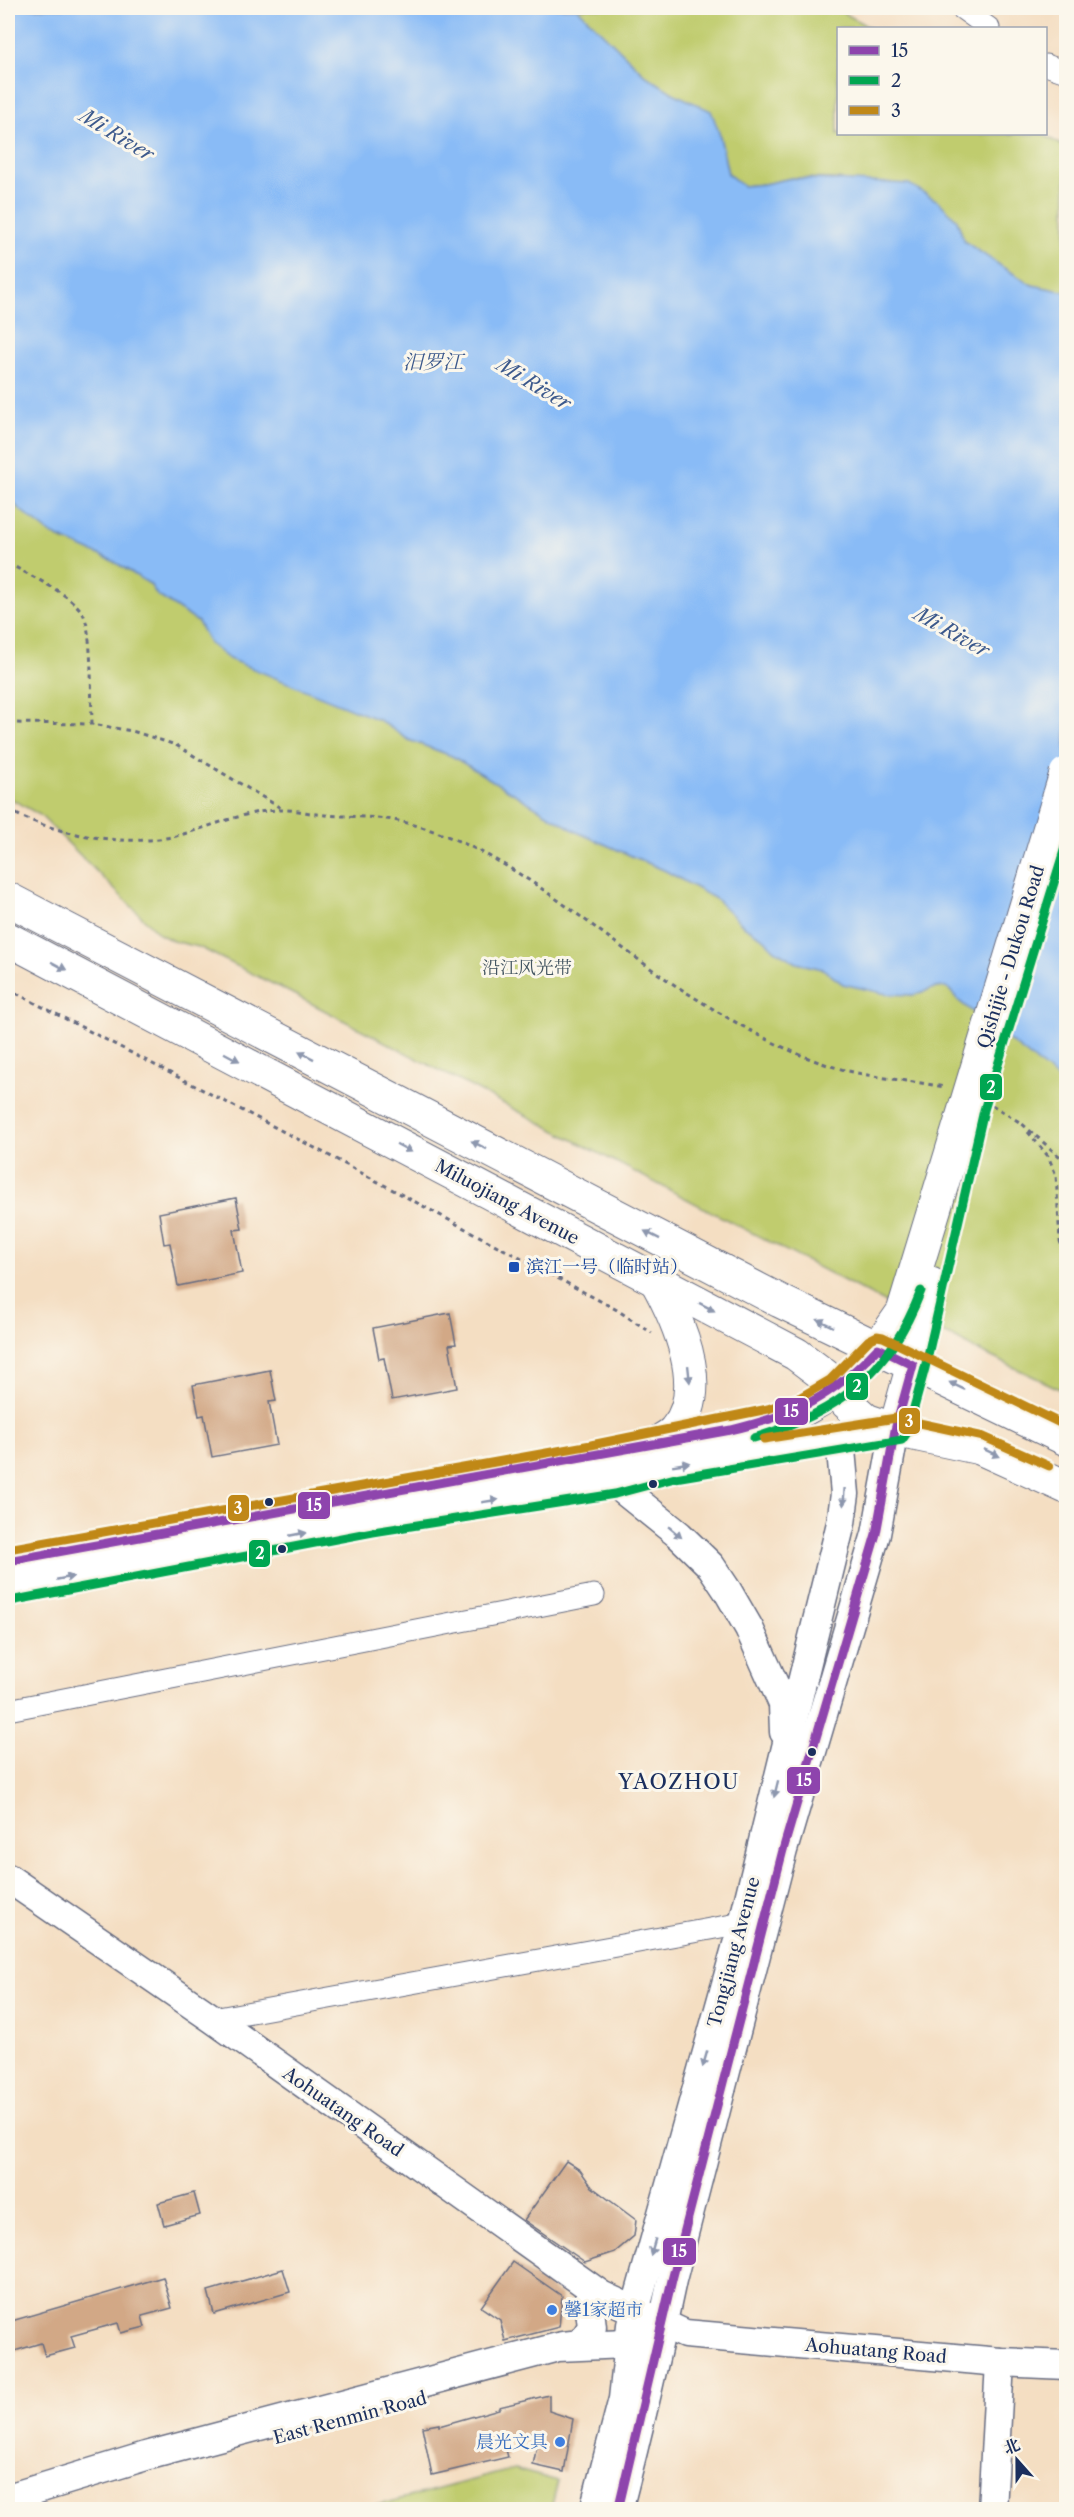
<svg xmlns="http://www.w3.org/2000/svg" width="1074" height="2517" font-family="'Libre Caslon Text','Noto Serif SC',serif">
  <style>
    .green { fill: #c0cc6e; stroke: #6e7e66; stroke-width: 1.5 }
    .water { fill: #89bbf6; stroke: #5275aa; stroke-width: 1.5 }
    .building { fill: #d2a886 }
    .lines { fill: none; stroke-linecap: round; stroke-linejoin: round }
    .street-casing { stroke: #676c81; stroke-width: 23 }
    .secondary-casing { stroke: #676c81; stroke-width: 31 }
    .primary-casing { stroke: #676c81; stroke-width: 35 }
    .path { stroke: #676c81; stroke-width: 3; stroke-dasharray: 4.5 4.5; stroke-linecap: butt }
    .street { stroke: #fff; stroke-width: 21 }
    .secondary { stroke: #fff; stroke-width: 28 }
    .primary { stroke: #fff; stroke-width: 33 }
    .primary-bridge-casing { stroke: #676c81; stroke-width: 35; stroke-linecap: butt }
    .primary-bridge { stroke: #fff; stroke-width: 33 }
    .bus-1-casing { stroke: #fbf7ec; stroke-width: 14 }
    .bus-2-casing { stroke: #fbf7ec; stroke-width: 14 }
    .bus-3-casing { stroke: #fbf7ec; stroke-width: 14 }
    .bus-1 { stroke: #8e44ad; stroke-width: 9 }
    .bus-2 { stroke: #00a651; stroke-width: 9 }
    .bus-3 { stroke: #c08818; stroke-width: 9 }
    .oneway { fill: #8d97ae }
    .transit-dot { fill: #1a4fb4; stroke: #fbf7ec; stroke-width: 2 }
    .bus-dot { fill: #1b2f5e; stroke: #fbf7ec; stroke-width: 2 }
    .shop-dot { fill: #3f7fe0; stroke: #fbf7ec; stroke-width: 2 }
    .labels { text-anchor: middle; stroke-width: 6; stroke-linejoin: round; paint-order: stroke }
    .street-label { font-size: 18px; fill: #1b2f5e; stroke: #fbf7ec }
    .park-label { font-size: 18px; fill: #445662; stroke: #fbf7ec }
    .transit-label { font-size: 18px; fill: #164399; stroke: #fbf7ec; text-anchor: start }
    .shop-label { font-size: 18px; fill: #366cbe; stroke: #fbf7ec; text-anchor: start }
    .water-label { font-size: 20px; font-style: italic; fill: #3c598c; stroke: #fbf7ec }
    .quarter-label { font-size: 21px; letter-spacing: 1.5px; fill: #1b2f5e; stroke: #fbf7ec }
    .line-badge { stroke: #fbf7ec; stroke-width: 2 }
    .badge-label { font-size: 16px; text-anchor: middle; font-weight: bold; fill: #fff }
  </style>
  <rect width="100%" height="100%" fill="#fbf7ec"/>
  <filter id="ink" filterUnits="userSpaceOnUse"><feTurbulence type="fractalNoise" baseFrequency=".0167" numOctaves="2"/><feDisplacementMap in="SourceGraphic" scale="12" xChannelSelector="R" yChannelSelector="G"/><feConvolveMatrix kernelMatrix="1 2 1 2 8 2 1 2 1" color-interpolation-filters="sRGB"/></filter>
  <filter id="wash" filterUnits="userSpaceOnUse"><feTurbulence type="fractalNoise" baseFrequency=".008" numOctaves="4" result="noise"/><feDisplacementMap in="SourceGraphic" scale="24" xChannelSelector="R" yChannelSelector="G"/><feGaussianBlur stdDeviation="1.35" result="paint"/><feColorMatrix in="noise" values="0 0 0 0 0 0 0 0 0 0 0 0 0 0 0 0 0 1.4 0 .05"/><feComposite in="paint" operator="in"/></filter>
  <g filter="url(#wash)">
    <rect width="100%" height="100%" fill="#f4dec2"/>
    <!-- green -->
    <g class="green">
      <polygon points="577,8 836,8 870,28 838,28 838,134 1043,134 1066,148 1066,292 1032,285 1004,268 964,241 957,220 839,179 792,178 764,184 743,186 728,174 719,132 673,93 646,76"/>
      <polygon points="8,496 29,517 63,541 82,546 113,561 150,584 157,595 198,622 210,644 379,720 409,740 452,756 577,832 666,871 716,899 745,927 762,937 775,950 797,963 823,969 843,984 913,995 934,988 947,987 959,1001 1066,1085 1066,1392 977,1350 293,994 199,947 173,941 159,934 40,815 8,797"/>
      <polygon points="514,2469 558,2481 551,2509 363,2509"/>
    </g>
    <!-- water -->
    <path class="water" d="M 8,8 L 450,8 C 459,13 470,15 478,8 L 577,8 L 646,76 L 673,93 L 711,111 L 719,132 L 728,174 L 743,186 L 764,184 L 792,178 L 909,184 L 938,201 L 957,220 L 964,241 L 1004,268 L 1032,285 L 1066,292 L 1066,1085 L 959,1001 L 947,987 L 934,988 L 913,995 L 887,994 L 843,984 L 823,969 L 797,963 L 775,950 L 762,937 L 745,927 L 716,899 L 666,871 L 577,832 L 452,756 L 409,740 L 379,720 L 229,659 L 210,644 L 198,622 L 157,595 L 150,584 L 113,561 L 51,534 L 19,509 L 8,496 Z"/>
    <g id="blocks">
      <!-- building -->
      <g class="building">
        <polygon points="236,1198 242,1229 234,1230 242,1273 178,1286 170,1243 164,1244 159,1213"/>
        <polygon points="450,1313 456,1344 449,1345 457,1388 392,1400 384,1358 379,1359 373,1328"/>
        <polygon points="270,1370 276,1401 269,1402 277,1445 212,1457 204,1415 199,1416 193,1385"/>
        <polygon points="566,2161 580,2170 592,2187 636,2220 634,2236 615,2252 585,2262 524,2220"/>
        <polygon points="194,2193 200,2215 164,2225 158,2203"/>
        <polygon points="513,2262 562,2296 559,2327 505,2341 500,2320 481,2307"/>
        <polygon points="283,2269 290,2292 214,2314 208,2291"/>
        <polygon points="163,2277 172,2308 142,2316 145,2327 121,2333 118,2323 71,2336 75,2348 45,2356 41,2343 8,2353 8,2322"/>
        <polygon points="549,2395 549,2411 573,2419 564,2472 533,2465 540,2431 503,2439 508,2457 432,2475 422,2427 439,2424 439,2426 499,2409 499,2407"/>
      </g>
    </g>
  </g>
  <g filter="url(#ink)">
    <use href="#blocks" fill-opacity="0" stroke="#676c81" stroke-width="1.5"/>
    <g class="lines">
      <!-- street casing -->
      <g class="street-casing">
        <g id="street">
          <polyline points="961,8 989,28"/>
          <polyline points="1046,65 1066,72"/>
          <polyline points="8,1710 594,1595"/>
          <polyline points="213,2019 743,1923 755,1926"/>
        </g>
      </g>
      <!-- secondary casing -->
      <g class="secondary-casing">
        <g id="secondary">
          <polyline points="613,1482 679,1535 711,1566 727,1590 749,1628 783,1704 784,1732"/>
          <polyline points="8,1878 213,2019 601,2295 685,2334 1000,2362 1066,2365"/>
          <polyline points="563,2346 581,2344 592,2327 589,2301"/>
          <polyline points="8,2498 146,2456 558,2347 648,2343"/>
          <polyline points="594,2510 623,2399 631,2325 743,1923 841,1523 845,1494 840,1439"/>
          <path d="M 618,2510 C 638,2433 656,2357 672,2280 L 783,1850 L 876,1534 L 895,1430"/>
          <polyline points="992,2510 1000,2362"/>
        </g>
      </g>
      <!-- primary casing -->
      <g class="primary-casing">
        <g id="primary">
          <polyline points="8,899 780,1301 1066,1439"/>
          <polyline points="8,939 796,1354 824,1375 847,1403 866,1420 895,1430 980,1448 1066,1487"/>
          <polyline points="895,1430 913,1365 931,1284"/>
          <path d="M 654,1445 C 661,1440 671,1436 676,1429 C 710,1389 677,1318 656,1280"/>
          <polyline points="8,1561 593,1457 771,1421 806,1408 837,1390 878,1348 903,1312 966,1105"/>
          <polyline points="8,1589 371,1520 613,1482 672,1466 893,1430"/>
        </g>
      </g>
      <!-- path -->
      <g class="path">
        <path d="M 8,563 C 28,575 68,592 82,612 C 93,627 91,701 92,723"/>
        <polyline points="8,723 92,724 132,731 176,745 284,810"/>
        <path d="M 8,810 C 53,834 125,848 176,836 C 211,827 248,809 285,810 C 298,810 312,814 325,815 C 354,817 383,816 411,824 C 518,853 600,939 692,996 C 742,1027 796,1059 853,1072 C 883,1079 914,1081 944,1087"/>
        <polyline points="8,989 313,1147 617,1310 652,1333"/>
        <polyline points="992,1105 1021,1123 1066,1162"/>
        <polyline points="1028,1132 1048,1156 1056,1175 1060,1241 1066,1258"/>
      </g>
      <!-- street -->
      <use href="#street" class="street"/>
      <!-- secondary -->
      <use href="#secondary" class="secondary"/>
      <!-- primary -->
      <use href="#primary" class="primary"/>
      <!-- primary-bridge casing -->
      <g class="primary-bridge-casing">
        <polyline id="primary-bridge" points="966,1105 1066,774"/>
      </g>
      <!-- primary-bridge -->
      <use href="#primary-bridge" class="primary-bridge"/>
      <!-- bus-1 casing -->
      <g class="bus-1-casing">
        <path id="bus-1" d="M 8,1561 L 731,1430 C 797,1414 831,1398 878,1348 L 913,1365 L 895,1430 L 876,1534 L 783,1850 L 672,2280 L 618,2510"/>
      </g>
      <!-- bus-2 casing -->
      <g class="bus-2-casing">
        <g id="bus-2">
          <path d="M 754,1438 C 838,1413 889,1374 921,1291"/>
          <polyline points="10,1601 373,1532 615,1494 675,1478 902,1440 907,1433 925,1368 984,1110 1066,844"/>
        </g>
      </g>
      <!-- bus-3 casing -->
      <g class="bus-3-casing">
        <g id="bus-3">
          <polyline points="764,1439 896,1418 984,1437 1049,1466"/>
          <polyline points="8,1549 591,1445 768,1409 801,1397 830,1380 869,1340 877,1336 883,1337 1066,1426"/>
        </g>
      </g>
      <!-- bus-1 -->
      <use href="#bus-1" class="bus-1"/>
      <!-- bus-2 -->
      <use href="#bus-2" class="bus-2"/>
      <!-- bus-3 -->
      <use href="#bus-3" class="bus-3"/>
    </g>
    <!-- one-way arrows -->
    <defs><path id="oneway-solid" d="M-6-.8H1V-3.2L6.5 0L1 3.2V.8H-6Z" transform="scale(1.5)"/></defs>
    <g class="oneway">
      <use href="#oneway-solid" transform="translate(59 966) rotate(28)"/>
      <use href="#oneway-solid" transform="translate(306 1055) rotate(-153)"/>
      <use href="#oneway-solid" transform="translate(232 1057) rotate(28)"/>
      <use href="#oneway-solid" transform="translate(479 1145) rotate(-153)"/>
      <use href="#oneway-solid" transform="translate(404 1148) rotate(28)"/>
      <use href="#oneway-solid" transform="translate(652 1235) rotate(-153)"/>
      <use href="#oneway-solid" transform="translate(707 1307) rotate(27)"/>
      <use href="#oneway-solid" transform="translate(825 1323) rotate(-155)"/>
      <use href="#oneway-solid" transform="translate(689 1374) rotate(84)"/>
      <use href="#oneway-solid" transform="translate(957 1386) rotate(-154)"/>
      <use href="#oneway-solid" transform="translate(992 1453) rotate(25)"/>
      <use href="#oneway-solid" transform="translate(681 1464) rotate(-9)"/>
      <use href="#oneway-solid" transform="translate(844 1497) rotate(94)"/>
      <use href="#oneway-solid" transform="translate(490 1501) rotate(-9)"/>
      <use href="#oneway-solid" transform="translate(675 1532) rotate(40)"/>
      <use href="#oneway-solid" transform="translate(298 1534) rotate(-11)"/>
      <use href="#oneway-solid" transform="translate(65 1578) rotate(-11)"/>
      <use href="#oneway-solid" transform="translate(776 1789) rotate(104)"/>
      <use href="#oneway-solid" transform="translate(705 2059) rotate(106)"/>
      <use href="#oneway-solid" transform="translate(653 2247) rotate(106)"/>
    </g>
  </g>
  <!-- markers -->
  <rect class="transit-dot" x="508" y="1261" width="12" height="12" rx="3"/>
  <g class="bus-dot">
    <circle cx="653" cy="1484" r="5"/>
    <circle cx="269" cy="1502" r="5"/>
    <circle cx="282" cy="1549" r="5"/>
    <circle cx="812" cy="1752" r="5"/>
  </g>
  <g class="shop-dot">
    <circle cx="552" cy="2310" r="6"/>
    <circle cx="560" cy="2442" r="6"/>
  </g>
  <g class="labels">
    <!-- street labels -->
    <g class="street-label">
      <text transform="translate(1011 957) rotate(-73)" y="6">Qishijie - Dukou Road</text>
      <text transform="translate(507 1202) rotate(28)" y="6">Miluojiang Avenue</text>
      <text transform="translate(734 1952) rotate(-75)" y="6">Tongjiang Avenue</text>
      <text transform="translate(343 2112) rotate(35)" y="6">Aohuatang Road</text>
      <text transform="translate(876 2351) rotate(5)" y="6">Aohuatang Road</text>
      <text transform="translate(350 2418) rotate(-15)" y="6">East Renmin Road</text>
    </g>
    <!-- park labels -->
    <g class="park-label">
      <text x="527" y="974">沿江风光带</text>
    </g>
    <!-- transit labels -->
    <g class="transit-label">
      <text x="526" y="1273">滨江一号（临时站）</text>
    </g>
    <!-- shop labels -->
    <g class="shop-label">
      <text x="564" y="2316">馨1家超市</text>
      <text x="548" y="2448" text-anchor="end">晨光文具</text>
    </g>
    <!-- water labels -->
    <g class="water-label">
      <text transform="translate(117 135) rotate(31)" y="7">Mi River</text>
      <text x="433" y="369">汨罗江</text>
      <text transform="translate(534 384) rotate(31)" y="7">Mi River</text>
      <text transform="translate(952 632) rotate(29)" y="7">Mi River</text>
    </g>
    <!-- quarter labels -->
    <g class="quarter-label">
      <text x="679" y="1789">YAOZHOU</text>
    </g>
  </g>
  <g class="line-badge">
    <rect x="979" y="1073" width="24" height="28" rx="6" fill="#00a651"/>
    <rect x="845" y="1372" width="24" height="29" rx="6" fill="#00a651"/>
    <rect x="774" y="1397" width="35" height="29" rx="6" fill="#8e44ad"/>
    <rect x="898" y="1407" width="23" height="28" rx="6" fill="#c08818"/>
    <rect x="297" y="1491" width="34" height="29" rx="6" fill="#8e44ad"/>
    <rect x="227" y="1494" width="23" height="28" rx="6" fill="#c08818"/>
    <rect x="248" y="1539" width="23" height="29" rx="6" fill="#00a651"/>
    <rect x="786" y="1766" width="35" height="29" rx="6" fill="#8e44ad"/>
    <rect x="662" y="2237" width="35" height="29" rx="6" fill="#8e44ad"/>
  </g>
  <g class="badge-label">
    <text x="991" y="1093">2</text>
    <text x="857" y="1392">2</text>
    <text x="791" y="1417">15</text>
    <text x="909" y="1427">3</text>
    <text x="314" y="1511">15</text>
    <text x="238" y="1514">3</text>
    <text x="260" y="1559">2</text>
    <text x="804" y="1786">15</text>
    <text x="679" y="2257">15</text>
  </g>
  <!-- margin -->
  <rect width="1074" height="2517" fill="none" stroke="#fbf7ec" stroke-width="30"/>
  <!-- legend -->
  <rect x="837" y="27" width="210" height="108" fill="#fbf7ec" stroke="#a1a7b3" stroke-width="1.5"/>
  <rect x="849" y="46" width="30" height="9" fill="#8e44ad" stroke="#a1a7b3" stroke-width="1.5"/>
  <text x="891" y="57" font-size="18" fill="#1b2f5e">15</text>
  <rect x="849" y="76" width="30" height="9" fill="#00a651" stroke="#a1a7b3" stroke-width="1.5"/>
  <text x="891" y="87" font-size="18" fill="#1b2f5e">2</text>
  <rect x="849" y="106" width="30" height="9" fill="#c08818" stroke="#a1a7b3" stroke-width="1.5"/>
  <text x="891" y="117" font-size="18" fill="#1b2f5e">3</text>
  <!-- north arrow -->
  <g transform="translate(1017 2460) rotate(339)" stroke="#fbf7ec" stroke-width="4.5" paint-order="stroke">
  <path d="M0-4.5L10 22L0 15L-10 22Z" fill="#1b2f5e"/>
  <text y="-9" font-size="16" font-weight="bold" text-anchor="middle" fill="#1b2f5e">北</text>
  </g>
</svg>
